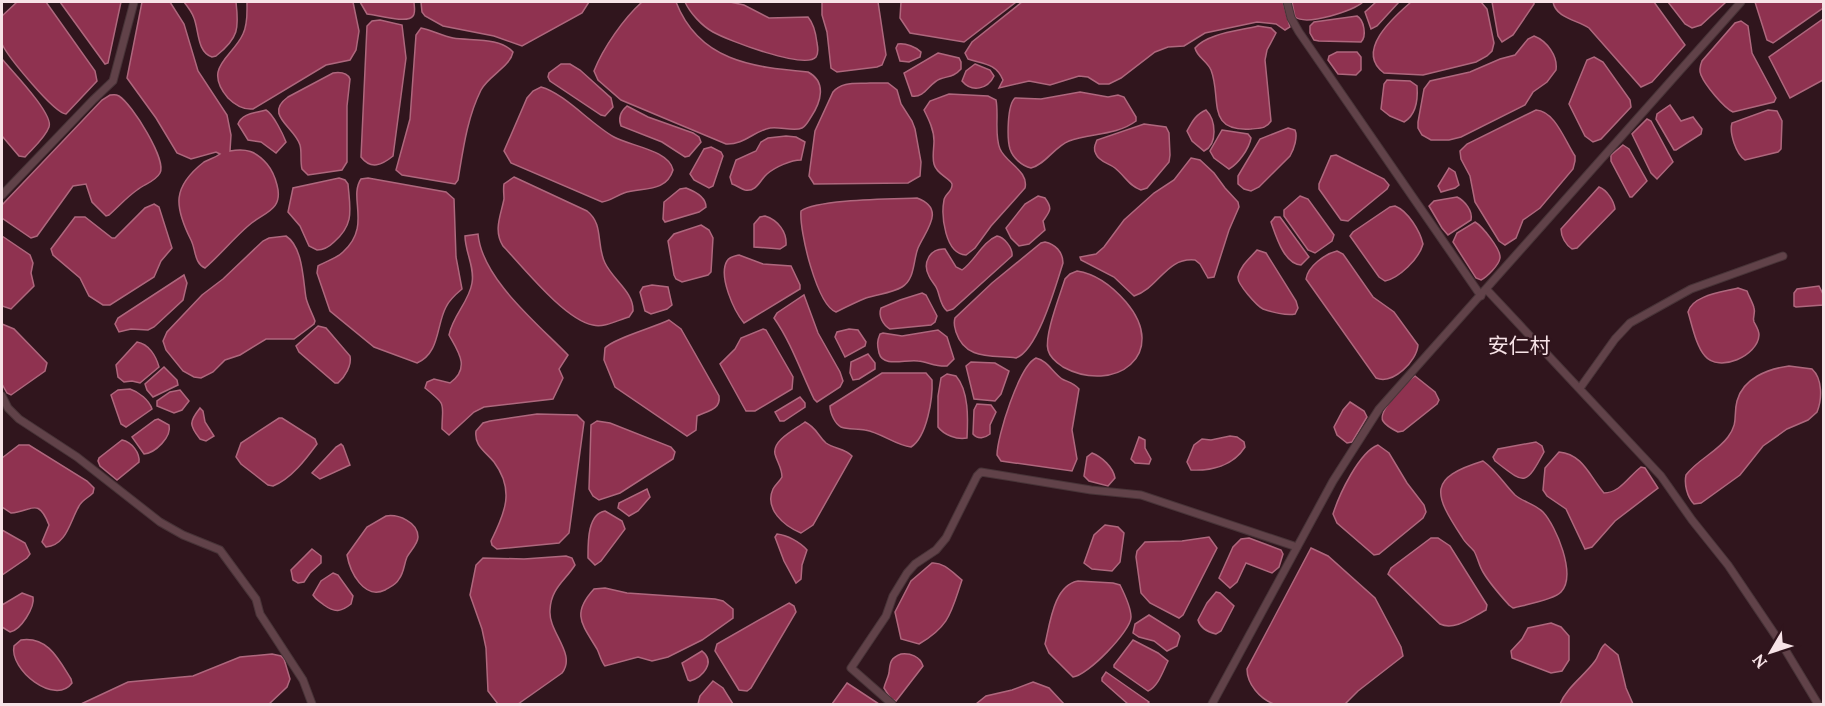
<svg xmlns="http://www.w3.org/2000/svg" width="1825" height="706" font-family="Lora,'Noto Sans SC',serif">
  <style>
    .water { fill: #8f3250; stroke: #ae677d; stroke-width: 1.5 }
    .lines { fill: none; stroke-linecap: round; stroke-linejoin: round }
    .street-casing { stroke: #483438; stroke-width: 9 }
    .street { stroke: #614249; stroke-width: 7 }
    .labels { text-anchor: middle; stroke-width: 4.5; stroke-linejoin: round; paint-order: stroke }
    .quarter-label { font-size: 21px; fill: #f7e3e7; stroke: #30151d }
  </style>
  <rect width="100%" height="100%" fill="#30151d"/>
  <!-- water -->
  <g class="water">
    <path d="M 17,2 L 46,2 L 95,71 L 97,81 L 66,114 C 54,113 8,57 2,44 C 0,37 1,24 2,16 Z"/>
    <polygon points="60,2 121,2 108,63 105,64"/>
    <path d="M 142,2 L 170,2 L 184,24 L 198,71 L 227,115 L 231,135 L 230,151 C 246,148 256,151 267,164 C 272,170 275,177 277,185 C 284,211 263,212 248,226 C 233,239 220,255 205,268 C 194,263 196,250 191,240 C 174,206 172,187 204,162 C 209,159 215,158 220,154 L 216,152 L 191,159 L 177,153 L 156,118 L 127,78 Z"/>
    <path d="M 184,2 L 236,2 C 239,28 239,38 216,56 L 212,57 C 197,52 199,31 194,18 C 192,12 188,7 184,2 Z"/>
    <path d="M 247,2 L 353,2 L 359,31 L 356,50 L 350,60 L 326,65 L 253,109 C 243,110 235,105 228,98 C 202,67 232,58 243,34 C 248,24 247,12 247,2 Z"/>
    <path d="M 360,2 L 414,2 C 414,6 416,12 413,16 C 408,24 377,15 367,14 Z"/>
    <polygon points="421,2 589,2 582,13 522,46 494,36 443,26 425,16 422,12"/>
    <path d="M 642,2 L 676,2 C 699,61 752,67 808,72 C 827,82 821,102 811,117 C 809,120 806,126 802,128 C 794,132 779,126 770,128 C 754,131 744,145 726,144 L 621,100 L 598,80 L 594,71 C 603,48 624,18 642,2 Z"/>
    <path d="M 685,2 L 730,2 L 744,5 L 769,18 L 808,17 C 814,24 816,34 817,43 C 818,48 819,53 816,57 C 805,70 727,40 713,32 C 702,26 690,13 685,2 Z"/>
    <polygon points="822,2 878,2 886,55 882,65 877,67 837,72 831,68 827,32 822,15"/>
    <polygon points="901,2 1016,2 964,42 910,33 900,18"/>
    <path d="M 1022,2 L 1283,2 L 1290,27 L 1285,30 L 1276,24 L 1257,22 L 1205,33 L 1184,46 L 1168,47 L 1155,52 L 1121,78 L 1109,84 L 1099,84 L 1088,77 L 1079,76 L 1050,85 L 1029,81 L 999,88 L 1003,80 C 996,63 983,64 968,59 L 965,53 L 972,42 Z"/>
    <path d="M 1292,2 L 1363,2 C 1353,11 1307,26 1295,17 Z"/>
    <polygon points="1376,2 1399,2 1377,26 1371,29 1365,12"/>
    <path d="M 1411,2 L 1481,2 L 1487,9 L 1494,43 L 1492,51 L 1487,56 L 1476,62 L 1423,75 L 1384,73 C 1354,51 1395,16 1411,2 Z"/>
    <polygon points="1492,2 1534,2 1534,4 1513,35 1502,42 1498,36"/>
    <path d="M 1553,2 L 1654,2 L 1685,45 L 1652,82 L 1641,87 L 1589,28 C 1577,20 1556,18 1553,2 Z"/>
    <polygon points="1668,2 1726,2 1701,25 1692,28 1685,24"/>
    <polygon points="1755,2 1823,2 1823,8 1773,43 1767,40"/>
    <path d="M 1357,16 C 1364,20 1367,36 1361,42 L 1319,41 L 1314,40 L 1310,33 L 1310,26 L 1314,22 Z"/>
    <polygon points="1823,19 1823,80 1790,98 1769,57"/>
    <path d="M 380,20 L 402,25 L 406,58 L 393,156 C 382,165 371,170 361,157 L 367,26 L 372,21 Z"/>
    <path d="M 1741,21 L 1748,26 L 1752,53 L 1776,98 L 1774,102 L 1733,112 C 1724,108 1705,85 1701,75 C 1699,71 1700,66 1702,61 L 1735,23 Z"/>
    <path d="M 1258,26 L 1271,28 L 1276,33 L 1267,50 L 1265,60 L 1271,121 C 1266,129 1260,128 1251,129 C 1205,132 1222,98 1211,70 C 1207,61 1197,57 1195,48 C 1208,33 1239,31 1258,26 Z"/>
    <path d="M 421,28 C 432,30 442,36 453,38 C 471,41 500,37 513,52 C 510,67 488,76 481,90 C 467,118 463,150 458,180 L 455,184 L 402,175 L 396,170 L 410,119 L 416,35 Z"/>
    <path d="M 1534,36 C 1547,41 1558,56 1556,70 L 1547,82 L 1533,92 L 1525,105 L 1461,137 L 1449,140 L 1431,140 L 1422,135 L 1418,128 L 1418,122 L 1424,89 L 1430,81 L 1470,72 L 1500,59 L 1515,55 L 1528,39 Z"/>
    <path d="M 898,44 C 906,43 916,47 921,52 L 920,57 L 909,62 L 900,61 L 896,48 Z"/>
    <polygon points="1357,52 1361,57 1361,70 1356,75 1338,74 1328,60 1329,56 1337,52"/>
    <path d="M 938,53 L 959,58 L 961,62 L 961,69 C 954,77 948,76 940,79 C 929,83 925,98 912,96 L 904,73 Z"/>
    <polygon points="1594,57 1603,62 1630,100 1631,107 1601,139 1593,142 1585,136 1569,104 1587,60"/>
    <path d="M 2,59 C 11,70 54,114 49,127 C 45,138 33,148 25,157 L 19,156 L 2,136 Z"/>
    <polygon points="561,64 570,64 580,70 611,98 613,107 605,116 601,115 550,81 548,77 549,73"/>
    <path d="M 975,64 L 990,70 L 994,76 C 988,89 972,93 962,81 L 966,71 Z"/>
    <path d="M 333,73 C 340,72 347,72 350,79 L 347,106 L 347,162 L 342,170 L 308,175 L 302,169 C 300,161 302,152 300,145 C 295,127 263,115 288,97 Z"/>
    <path d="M 1387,80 L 1410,81 L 1417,86 C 1418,99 1416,115 1404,122 L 1390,116 L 1381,109 L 1384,84 Z"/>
    <path d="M 870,83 L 888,83 L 897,90 L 901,104 L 912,121 L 915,129 L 921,162 L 920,176 L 908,183 L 814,184 L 809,176 L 815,131 L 833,92 C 842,81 857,84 870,83 Z"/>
    <path d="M 541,87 C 564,93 592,125 614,137 C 630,146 669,150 673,170 C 666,193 642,187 624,193 C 616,196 610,201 602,202 L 511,163 L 504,151 L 527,98 L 533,91 Z"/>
    <path d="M 1080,92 L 1108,97 L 1118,95 L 1124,97 L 1136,117 L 1136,121 C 1116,136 1089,133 1069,141 C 1054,147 1046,164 1031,168 C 1022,166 1013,158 1010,149 C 1007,139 1007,105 1015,98 L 1041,99 Z"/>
    <path d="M 949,94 L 988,96 L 996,100 C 999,115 994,135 1000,149 C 1006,163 1029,171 1025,188 L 991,226 L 975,248 L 966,255 C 945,254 941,216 944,200 C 945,194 953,191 952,184 C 951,179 936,174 934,164 C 932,157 934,148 934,141 C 934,130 929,120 924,110 L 930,101 Z"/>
    <path d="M 110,95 C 115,95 115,94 119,96 C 132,104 167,160 160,173 C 155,182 144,184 137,190 C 127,197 118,207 109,215 L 106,216 L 92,202 L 86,184 L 73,186 L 37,236 L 31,238 L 2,218 L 2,205 L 102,100 Z"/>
    <polygon points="1670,105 1681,121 1693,117 1702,129 1701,134 1676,150 1674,150 1656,119 1657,114"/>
    <path d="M 627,106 L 648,117 L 693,133 L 699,137 L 701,142 L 689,156 L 685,157 L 662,142 L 621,126 C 618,118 621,111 627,106 Z"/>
    <path d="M 266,110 C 273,114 283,134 286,142 L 276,153 L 261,142 L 248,140 L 238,124 C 242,113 256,113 266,110 Z"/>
    <path d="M 1206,110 C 1216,120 1218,144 1204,151 L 1192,141 L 1187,131 C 1192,122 1196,114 1206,110 Z"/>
    <path d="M 1536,110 C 1555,111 1565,141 1575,156 L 1575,161 L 1573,169 L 1540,208 L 1523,220 L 1516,238 L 1505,245 L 1499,241 L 1475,202 L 1470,176 L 1461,159 L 1460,151 L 1467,144 Z"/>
    <path d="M 1768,110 L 1777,111 L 1782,121 L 1781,149 L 1778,152 L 1745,160 C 1736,154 1729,133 1732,123 Z"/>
    <polygon points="1647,119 1651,121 1673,162 1657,179 1651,173 1632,134"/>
    <path d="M 1144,124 L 1166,127 L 1169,133 L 1170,155 L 1169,162 L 1147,188 L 1141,190 C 1129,186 1125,176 1115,168 C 1109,163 1099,162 1096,154 C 1093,149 1095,145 1097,140 Z"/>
    <path d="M 1288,128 L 1295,130 C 1298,137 1294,149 1290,156 L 1259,187 L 1251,191 L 1244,189 L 1238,184 L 1238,176 L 1260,139 Z"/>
    <path d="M 1222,130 L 1248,134 L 1251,138 C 1249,149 1238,164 1229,169 L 1214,158 L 1210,151 Z"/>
    <path d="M 786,136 L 796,137 L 805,142 L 801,160 C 791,160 775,167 767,174 C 760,180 757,192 745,190 C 741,189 736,185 732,184 L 730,177 L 736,160 L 756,151 L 761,142 L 768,138 Z"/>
    <polygon points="1623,145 1629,149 1647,181 1632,197 1630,197 1611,161 1611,155"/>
    <polygon points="711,147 721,152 723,156 713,186 709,188 694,180 690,174 704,149"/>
    <polygon points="1336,155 1384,179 1389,185 1387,189 1348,221 1341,220 1319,189 1319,184 1331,156"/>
    <path d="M 1191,158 L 1200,160 L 1214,173 L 1225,188 L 1238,202 L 1239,207 L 1229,230 L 1214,277 L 1208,278 L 1200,264 L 1195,260 C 1166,257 1159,288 1134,296 L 1114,277 L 1081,260 L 1080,257 L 1096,254 L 1104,247 L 1124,220 L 1154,193 L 1174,180 Z"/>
    <polygon points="1449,168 1455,172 1459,185 1455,188 1441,192 1438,186"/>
    <path d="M 514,177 L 587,211 C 604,224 596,245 605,263 C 613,280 634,292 633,311 L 629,317 C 618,320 604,328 593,325 C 565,320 523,267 503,246 C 493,230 501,215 504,199 C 504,194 503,189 504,184 Z"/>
    <path d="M 339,178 L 345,180 L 348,184 C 350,209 355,224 334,242 C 329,247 324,250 317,250 L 309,246 L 300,226 L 288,212 L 293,188 Z"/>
    <path d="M 368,178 L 446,192 L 454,199 L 456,257 L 462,289 C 456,294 449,300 446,307 C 436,326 440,353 417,363 L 374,347 L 330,311 L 317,273 L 318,266 C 326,261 336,259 343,252 C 372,226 348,198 361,179 Z"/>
    <path d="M 1599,187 C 1607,190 1614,201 1615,209 L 1577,248 L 1572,249 C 1566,245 1561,237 1561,229 Z"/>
    <path d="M 686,188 C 694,191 706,197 706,207 L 699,212 L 665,222 L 663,219 L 664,202 L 680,189 Z"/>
    <path d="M 1038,196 L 1045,198 C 1053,209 1050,211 1043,221 L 1045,230 L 1029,244 L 1019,246 L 1011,238 L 1006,228 L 1025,204 Z"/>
    <polygon points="1300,196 1308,199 1334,235 1332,241 1315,253 1308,250 1284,216 1284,210"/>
    <path d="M 1457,197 C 1465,201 1473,211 1471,220 L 1448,235 L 1442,228 L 1429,206 L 1434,201 Z"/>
    <path d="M 917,198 C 947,209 925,231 918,248 C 913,261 915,279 902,287 C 892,293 878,294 866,298 C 856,302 846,307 836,312 C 817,305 799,231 801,211 C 817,199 894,199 917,198 Z"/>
    <polygon points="154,204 159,207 172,248 161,261 154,277 110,305 103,305 89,296 80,278 53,255 51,249 75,217 85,217 112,238 115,238 145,208"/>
    <path d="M 1395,206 C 1408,211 1420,231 1423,244 C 1419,259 1399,278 1385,281 L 1379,277 L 1350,236 L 1353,232 L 1390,207 Z"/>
    <path d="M 765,216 C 778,220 787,232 786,245 L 780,249 L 754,247 L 754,224 L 760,217 Z"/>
    <path d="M 1275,217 L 1280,217 L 1309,257 L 1301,265 C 1284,264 1276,236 1271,222 Z"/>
    <path d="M 1475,222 C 1482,226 1501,249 1500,258 C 1499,265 1487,277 1481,280 L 1476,278 L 1453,242 L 1457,233 Z"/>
    <polygon points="701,225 709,230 713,238 711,272 708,275 682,282 676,279 674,275 668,241 674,234"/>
    <path d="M 478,234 C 482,279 538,324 568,355 L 559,369 L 563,378 L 553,399 L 484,407 L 474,412 L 449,435 L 442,429 C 442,403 448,406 425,388 L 427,382 L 434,379 L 450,383 C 471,368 458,351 449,335 C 453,315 469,302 472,283 C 475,267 465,252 465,236 Z"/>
    <polygon points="2,236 30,255 33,263 31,273 34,286 11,309 2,306"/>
    <path d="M 286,236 C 303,247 303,280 306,298 C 308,306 312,313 315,321 L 314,324 L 294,339 L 266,339 L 240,355 L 225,360 L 213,372 L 201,378 L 194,377 L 183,371 L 166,350 L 163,341 L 167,332 L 202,295 L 223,279 L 263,241 L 269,238 Z"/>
    <path d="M 997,236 C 1004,237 1013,248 1012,256 L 953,309 L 947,311 C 940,305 940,296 937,289 C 935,284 931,281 929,276 C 922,263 930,248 945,249 L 956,267 L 962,270 C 975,261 982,242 997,236 Z"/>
    <path d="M 1045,242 C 1055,244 1063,252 1063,263 C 1056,285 1038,350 1016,358 C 991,355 965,360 956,332 C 955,327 953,324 955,318 L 992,283 L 1041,243 Z"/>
    <path d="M 1257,250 L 1266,253 L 1296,301 L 1298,308 L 1295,314 C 1287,316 1271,312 1263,309 C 1257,306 1237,284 1238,277 C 1240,266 1250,258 1257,250 Z"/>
    <path d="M 1337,251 L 1343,254 L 1373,297 L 1394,312 L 1418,345 C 1417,361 1393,385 1376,378 L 1306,279 C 1308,266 1325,254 1337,251 Z"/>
    <path d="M 739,255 L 763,264 L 791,266 L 800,285 L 800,289 L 744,323 C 734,311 718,276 727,261 C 729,257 735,256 739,255 Z"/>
    <path d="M 1077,271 C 1097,274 1113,287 1126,302 C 1170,354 1115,395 1063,367 C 1057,363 1050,358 1048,350 C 1044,336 1060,295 1065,279 L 1070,274 Z"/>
    <polygon points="184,275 187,283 183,300 154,327 148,330 131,329 119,332 115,324 118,318"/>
    <polygon points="652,285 668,287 672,305 667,309 651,314 645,311 640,292 643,287"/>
    <polygon points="1819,286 1823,294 1823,305 1796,307 1794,306 1794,293 1797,289"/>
    <path d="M 1738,288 L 1747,291 C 1749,297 1753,303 1754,308 C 1756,314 1752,316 1754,322 C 1756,326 1759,330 1759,335 C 1758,356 1719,373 1705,356 C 1696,346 1692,325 1688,312 C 1692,295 1724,292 1738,288 Z"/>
    <path d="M 922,293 L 926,295 L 937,316 L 935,322 L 931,325 L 890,329 C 883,325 878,316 881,308 L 900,300 Z"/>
    <path d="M 804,295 L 818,333 L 840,372 L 843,381 L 840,387 L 817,402 L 814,399 C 801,372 791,342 774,318 L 777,313 Z"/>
    <path d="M 669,320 L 681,329 L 719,396 C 721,410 707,411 697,416 L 696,430 L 687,436 L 615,387 L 604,360 L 605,348 C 612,339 655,327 669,320 Z"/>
    <polygon points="2,324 14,329 47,363 45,371 11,395 7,393 2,384"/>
    <path d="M 318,326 L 326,328 L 350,356 C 352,365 345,377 338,383 L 335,383 L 299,352 L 296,346 Z"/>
    <polygon points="763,329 766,330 793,377 792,389 755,411 746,411 720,364 735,349 741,338"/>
    <polygon points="849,329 858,330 866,342 865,346 845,357 835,337 837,332"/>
    <path d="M 938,330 L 947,337 L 954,359 L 947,366 C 936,367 928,362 918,361 C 906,359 883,368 879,353 C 877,345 877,341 880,334 L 883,333 L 902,336 Z"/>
    <path d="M 137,342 C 149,344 156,356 159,367 L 140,383 L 132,381 L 124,382 L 118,377 L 116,365 Z"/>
    <polygon points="868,354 875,363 875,369 859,379 853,380 850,373 851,362"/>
    <path d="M 1036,358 C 1048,361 1052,372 1062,379 C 1068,382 1074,383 1079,389 L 1072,430 L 1077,459 L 1072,471 L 1001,461 L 997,455 C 997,437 1019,366 1036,358 Z"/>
    <polygon points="971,362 995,363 1009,371 1001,394 995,401 974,399 966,366"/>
    <path d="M 1789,366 L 1812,369 C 1823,379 1822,400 1817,412 L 1808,420 L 1787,429 L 1763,446 L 1740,475 L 1701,503 L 1694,504 C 1687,497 1684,484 1686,475 C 1697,460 1717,452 1728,437 C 1739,422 1733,416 1737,401 C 1743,378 1768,369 1789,366 Z"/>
    <polygon points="164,367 177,380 178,385 153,397 147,390 145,384"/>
    <path d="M 882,373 L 926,373 L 932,380 C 933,398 927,437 911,447 C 895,445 882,433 865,430 C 858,428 848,430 841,427 C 835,424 830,413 830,406 Z"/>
    <path d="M 947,374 L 956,376 C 969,391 968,419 967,438 C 957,440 944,435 938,427 L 938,396 L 941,378 Z"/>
    <path d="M 1415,376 L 1435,392 L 1439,400 L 1437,404 L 1403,431 L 1398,432 C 1394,430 1386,426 1383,421 C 1377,412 1407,380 1415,376 Z"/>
    <path d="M 130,389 C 139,392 149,400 152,409 L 126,427 L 121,424 L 111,395 L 118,390 Z"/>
    <polygon points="180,390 189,401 182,410 174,413 157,406 157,401 170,392"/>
    <polygon points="800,397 805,403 805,407 784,421 780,421 775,412"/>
    <polygon points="1350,402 1364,411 1367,417 1352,442 1347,443 1337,435 1334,427 1343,410"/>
    <path d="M 977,404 L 991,405 L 996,412 L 990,425 L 990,434 C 985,438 978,440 973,434 L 974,410 Z"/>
    <path d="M 200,408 L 203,411 L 205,422 L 214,436 L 206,441 L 200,439 C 189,425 189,422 200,408 Z"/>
    <path d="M 537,414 L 577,415 L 584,422 L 569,533 L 559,543 L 497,549 L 492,545 L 491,541 C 505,513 515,490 494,462 C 485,451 474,446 476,431 L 483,423 L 490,421 Z"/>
    <path d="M 279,418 L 282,418 L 315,439 L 317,444 C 306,459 291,479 273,486 L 268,485 L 241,464 L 236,457 L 241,443 Z"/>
    <path d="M 158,419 L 169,425 C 172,437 155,453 144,454 L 132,437 L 155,420 Z"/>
    <polygon points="597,421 610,423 671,447 675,452 673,459 620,493 599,500 593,496 589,489 591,425"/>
    <path d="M 805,422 C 817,428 817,435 826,443 C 834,449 845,448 852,456 L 813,525 L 801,533 C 784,526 764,509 773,489 C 775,485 780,481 782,477 C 782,468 777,462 775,454 C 772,440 796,429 805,422 Z"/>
    <path d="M 1230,436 L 1237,437 L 1244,442 L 1245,447 C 1233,466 1211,471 1191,470 L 1187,462 L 1194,445 L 1202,439 L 1211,440 Z"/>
    <polygon points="1139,437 1145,440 1145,448 1151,459 1149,464 1135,463 1131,459"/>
    <path d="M 122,440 C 132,442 140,453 139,462 L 117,480 L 100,466 L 98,461 L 99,458 Z"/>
    <path d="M 1536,442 L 1542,446 L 1544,452 C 1525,487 1525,484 1495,461 L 1493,457 L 1498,449 Z"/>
    <polygon points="341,444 343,446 350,465 320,479 312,473 336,447"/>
    <path d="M 19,445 L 29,445 L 87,481 L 94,488 L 93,493 C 88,498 82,500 79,506 C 70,521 67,545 46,547 L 42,542 L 49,525 C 38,496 31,512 11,513 L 2,507 L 2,458 Z"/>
    <path d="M 1378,445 L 1389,453 L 1407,483 L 1424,505 L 1426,512 L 1423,518 L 1379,554 L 1374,555 L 1337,523 L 1333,514 C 1339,495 1359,452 1378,445 Z"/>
    <path d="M 1559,452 C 1583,454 1590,477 1604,493 C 1620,493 1629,476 1641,467 L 1645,468 L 1658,488 L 1615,521 L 1592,547 L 1585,549 L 1566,509 L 1547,496 L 1543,490 L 1545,468 Z"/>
    <path d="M 1092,453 C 1102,457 1113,467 1115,478 L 1108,486 L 1089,481 L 1084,476 L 1087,457 Z"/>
    <path d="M 1483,461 C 1496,470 1504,484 1515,495 C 1523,502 1535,504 1543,512 C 1556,526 1577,575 1561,592 C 1554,600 1524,605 1513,608 L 1509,605 C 1500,595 1490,584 1483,572 C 1479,566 1478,558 1474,551 C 1470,546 1465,543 1462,537 C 1433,493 1428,478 1483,461 Z"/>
    <polygon points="647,489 650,497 638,511 629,516 618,508 619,503"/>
    <path d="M 605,511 L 622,521 L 625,529 L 601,561 L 595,565 L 588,558 C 588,544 587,514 605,511 Z"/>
    <path d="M 386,516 C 398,514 418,522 418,537 C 418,544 410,551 407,557 C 404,564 404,573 399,579 C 396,585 390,587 385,590 C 364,600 350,572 347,555 L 367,527 Z"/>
    <polygon points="1105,525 1118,527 1124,533 1120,562 1112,571 1092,569 1084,563 1094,535"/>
    <polygon points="2,530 25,543 30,554 27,558 2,575"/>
    <path d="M 777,534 C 787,535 800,542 807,550 L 802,565 L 801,579 L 796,583 L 784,561 L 775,537 Z"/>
    <polygon points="1209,537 1217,548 1183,615 1179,618 1150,603 1141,593 1136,557 1137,551 1145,542 1182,541"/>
    <polygon points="1249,538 1281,550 1283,554 1279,567 1272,573 1246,563 1237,582 1230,588 1219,578 1233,547 1241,539"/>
    <path d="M 1431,538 L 1438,538 L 1450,546 L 1487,605 L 1486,610 C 1472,617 1455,631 1440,624 L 1388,574 L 1391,568 Z"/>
    <path d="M 1311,548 L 1328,556 L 1375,598 L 1401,647 L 1403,656 L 1358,691 L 1345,704 C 1332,705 1283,706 1274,704 C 1260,699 1247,684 1247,669 Z"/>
    <polygon points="312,549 321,556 321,563 310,573 304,582 298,583 293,580 291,570"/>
    <path d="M 566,556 L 572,558 L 575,565 C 565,581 551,588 550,610 C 548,632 577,654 562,673 L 518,704 L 498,704 L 488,691 L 486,648 L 482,629 L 470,595 L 476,565 L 483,558 L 524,559 Z"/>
    <path d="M 932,563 C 944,562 953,573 962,580 C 951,612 950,626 919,644 L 901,639 L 895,612 L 911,581 Z"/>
    <path d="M 333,573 L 338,575 L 353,596 L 351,604 C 341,612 335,613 324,605 C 319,601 316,600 313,595 L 321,581 Z"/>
    <path d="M 1078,581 L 1113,583 L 1120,585 C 1124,593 1131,608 1131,617 C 1131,631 1087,676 1073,677 L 1049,653 L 1045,644 C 1050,623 1054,585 1078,581 Z"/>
    <path d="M 605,588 L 627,593 L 715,599 L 723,601 L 733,609 L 733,618 L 702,640 L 668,657 L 652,661 L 638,657 L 605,666 C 601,661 600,655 597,649 C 582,624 571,614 594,589 Z"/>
    <path d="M 1216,592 L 1220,593 L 1234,606 L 1221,631 L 1216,634 C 1208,632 1200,628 1198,620 L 1207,603 Z"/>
    <path d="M 22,593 L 33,597 C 35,607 21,630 10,632 L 2,627 L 2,605 Z"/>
    <polygon points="789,603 794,606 796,612 751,688 747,691 739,690 715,651 717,644"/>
    <polygon points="1149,615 1178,633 1180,636 1177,646 1167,651 1154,641 1139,637 1133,633 1135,624"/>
    <polygon points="1551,623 1561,627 1569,636 1569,660 1562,671 1551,673 1512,658 1511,651 1522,639 1528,628"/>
    <path d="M 21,640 C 48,636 59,660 71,679 L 72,683 C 55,706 9,670 14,646 Z"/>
    <path d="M 1133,640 L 1158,653 L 1168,661 C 1163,671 1158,687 1148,691 L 1114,667 L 1114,665 Z"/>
    <path d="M 1605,644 L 1618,655 L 1626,688 L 1633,704 L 1560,704 C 1567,687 1584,676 1595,661 C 1599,656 1599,649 1605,644 Z"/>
    <path d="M 702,651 C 716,662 703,677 690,681 L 688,680 L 682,663 Z"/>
    <polygon points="272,654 281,656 284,659 290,679 287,687 269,704 81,704 128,682 193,676 240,657"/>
    <path d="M 901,654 C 910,653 920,656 923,666 L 896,701 L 891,699 L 884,688 C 885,683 888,678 889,673 C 890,663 890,658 901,654 Z"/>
    <polygon points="1106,672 1149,702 1147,704 1128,704 1102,681 1102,678"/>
    <polygon points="713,681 723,688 733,704 698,704 700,696"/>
    <polygon points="1033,682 1049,688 1064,704 976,704 986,696 1012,690"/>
    <polygon points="847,683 879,704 832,704"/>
  </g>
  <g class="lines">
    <!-- street casing -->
    <g class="street-casing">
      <g id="street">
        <polyline points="1287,2 1291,18 1299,32 1481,296"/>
        <polyline points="2,195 93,100 113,81 134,2"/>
        <polyline points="1487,290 1661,476 1692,520 1728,565 1786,651 1818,704"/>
        <polyline points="1580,388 1615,339 1630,323 1691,289 1783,256"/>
        <polyline points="2,396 8,408 19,419 77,457 160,522 183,535 220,550 256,599 260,614 303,680 312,704"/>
        <polyline points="892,704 851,668 886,616 893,596 907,573 915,564 936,550 946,538 977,476 981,472 1091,490 1141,495 1297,547"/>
        <polyline points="1212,704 1333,481 1379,409 1741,2"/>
      </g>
    </g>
    <!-- street -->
    <use href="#street" class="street"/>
  </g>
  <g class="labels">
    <!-- quarter labels -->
    <g class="quarter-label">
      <text x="1519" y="353">安仁村</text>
    </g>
  </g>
  <!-- border -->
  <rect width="1825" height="706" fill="none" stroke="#f7e3e7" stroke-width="6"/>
  <!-- north arrow -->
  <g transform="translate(1771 652) rotate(231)" stroke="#30151d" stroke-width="4.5" paint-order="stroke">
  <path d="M0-4.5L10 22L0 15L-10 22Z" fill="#f7e3e7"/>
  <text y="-9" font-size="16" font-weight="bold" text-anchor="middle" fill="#f7e3e7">N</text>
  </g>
</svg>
